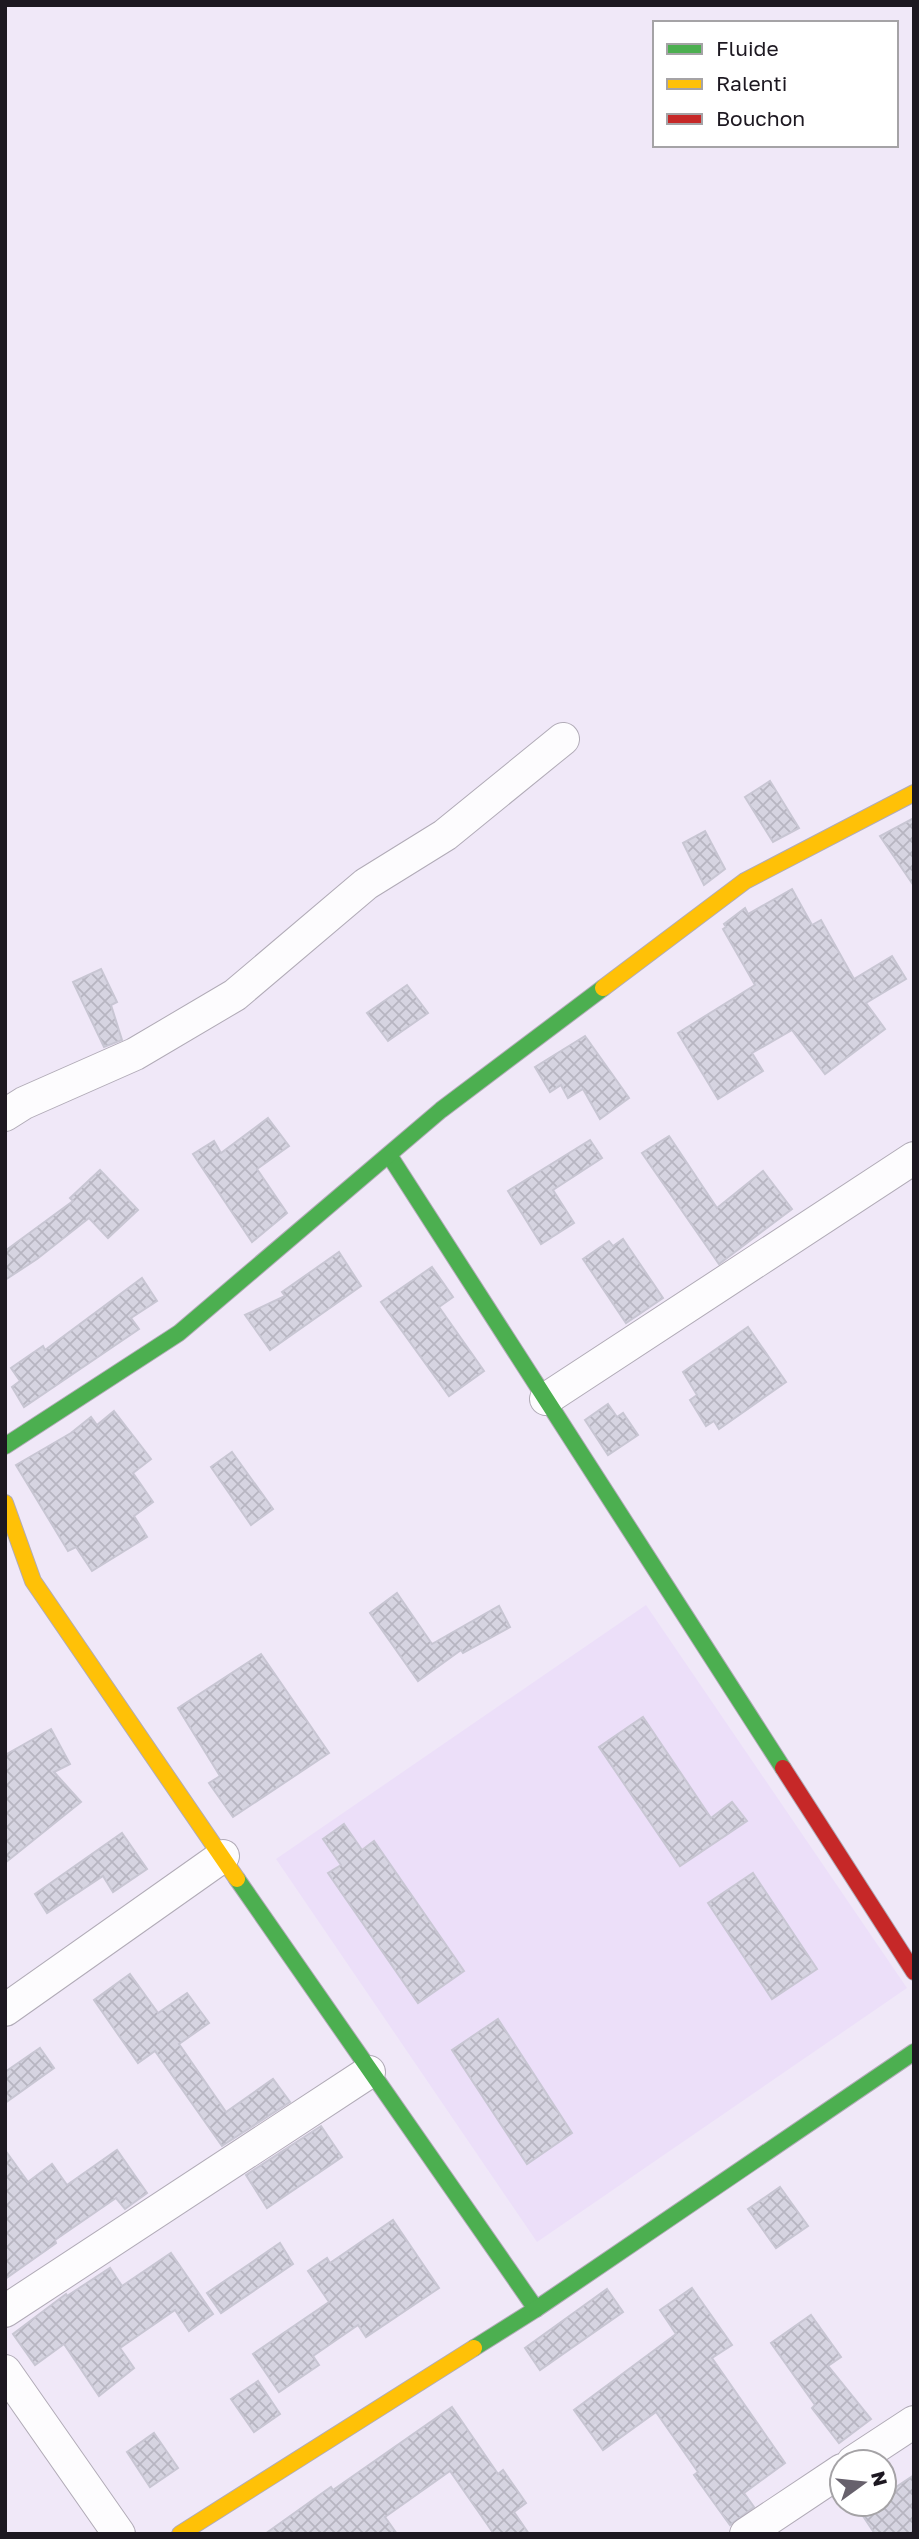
<svg xmlns="http://www.w3.org/2000/svg" width="919" height="2539" font-family="'Golos Text',sans-serif">
  <style>
    .built { fill: #ecdff9 }
    .building { fill: url(#building-cross-hatch); stroke: #c8c6d3; stroke-width: 2 }
    .lines { fill: none; stroke-linecap: round; stroke-linejoin: round }
    .street-casing { stroke: #b1abb7; stroke-width: 34 }
    .fast-casing { stroke: #b1abb7; stroke-width: 18 }
    .slow-casing { stroke: #b1abb7; stroke-width: 18 }
    .jam-casing { stroke: #b1abb7; stroke-width: 18 }
    .street { stroke: #fdfcfe; stroke-width: 32 }
    .fast { stroke: #4caf50; stroke-width: 16 }
    .slow { stroke: #ffc107; stroke-width: 16 }
    .jam { stroke: #c62828; stroke-width: 16 }
  </style>
  <defs>
    <pattern id="building-cross-hatch" width="8" height="8" patternUnits="userSpaceOnUse" patternTransform="scale(1.75)"><rect width="8" height="8" fill="#d6d4e1"/><path d="M0 0l8 8M0 8l8-8" fill="none" stroke="#b7b5c1"/></pattern>
  </defs>
  <rect width="100%" height="100%" fill="#f0e8f8"/>
  <!-- built -->
  <polygon class="built" points="646,1605 907,1988 537,2242 276,1859"/>
  <!-- building -->
  <g class="building">
    <polygon points="770,781 799,828 773,842 745,797"/>
    <polygon points="914,818 914,886 880,836"/>
    <polygon points="705,831 725,869 704,885 683,843"/>
    <polygon points="792,889 812,925 821,920 854,979 892,956 906,979 866,1003 885,1029 825,1074 792,1030 752,1053 763,1071 718,1099 678,1033 755,985 723,929 726,927 724,924 745,908 748,914"/>
    <polygon points="101,969 117,1002 111,1005 122,1040 104,1047 73,982"/>
    <polygon points="407,985 428,1013 388,1041 367,1013"/>
    <polygon points="585,1036 629,1098 600,1119 583,1089 568,1098 561,1085 550,1092 535,1067"/>
    <polygon points="268,1118 289,1146 257,1169 287,1213 252,1242 193,1154 214,1141 221,1153"/>
    <polygon points="669,1136 717,1208 763,1171 792,1209 719,1264 642,1153"/>
    <polygon points="590,1140 602,1158 553,1190 574,1223 541,1244 508,1191"/>
    <polygon points="100,1170 138,1210 108,1238 89,1218 37,1259 5,1280 5,1251 73,1201 70,1198"/>
    <polygon points="623,1239 663,1298 626,1323 583,1259 609,1241 613,1246"/>
    <polygon points="339,1252 361,1286 270,1350 245,1315 285,1296 282,1292"/>
    <polygon points="432,1267 453,1297 439,1307 484,1371 449,1396 381,1302"/>
    <polygon points="142,1278 157,1301 131,1318 139,1329 24,1407 12,1387 20,1381 11,1368 43,1346 45,1350"/>
    <polygon points="748,1327 786,1382 719,1429 714,1421 706,1426 690,1400 697,1395 683,1372"/>
    <polygon points="608,1404 617,1417 623,1413 638,1435 608,1455 585,1420"/>
    <polygon points="114,1411 151,1459 133,1473 153,1502 134,1516 147,1537 92,1571 76,1547 68,1551 16,1465 71,1433 91,1417 97,1425"/>
    <polygon points="232,1452 273,1509 251,1525 211,1467"/>
    <polygon points="397,1593 432,1644 499,1606 510,1627 463,1653 461,1650 418,1681 370,1613"/>
    <polygon points="261,1654 329,1753 233,1817 209,1783 220,1776 178,1708"/>
    <polygon points="643,1717 711,1818 732,1802 747,1821 680,1866 599,1747"/>
    <polygon points="51,1729 70,1764 54,1772 81,1802 5,1863 5,1755"/>
    <polygon points="344,1824 362,1850 374,1841 464,1971 418,2003 328,1873 341,1865 323,1839"/>
    <polygon points="122,1833 147,1869 113,1892 103,1876 47,1913 35,1894"/>
    <polygon points="753,1873 817,1969 772,1999 708,1903"/>
    <polygon points="130,1974 158,2013 187,1993 209,2023 179,2044 226,2112 273,2079 290,2102 222,2146 155,2051 138,2063 94,2000"/>
    <polygon points="498,2019 572,2133 527,2164 452,2050"/>
    <polygon points="40,2048 54,2068 5,2103 5,2072"/>
    <polygon points="321,2126 342,2157 267,2208 246,2175"/>
    <polygon points="5,2150 28,2182 52,2164 67,2185 117,2150 147,2193 125,2209 116,2198 55,2240 56,2243 5,2279"/>
    <polygon points="780,2187 808,2226 776,2248 748,2209"/>
    <polygon points="393,2220 439,2288 366,2337 358,2325 313,2356 319,2365 279,2392 253,2354 329,2302 308,2271 327,2258 330,2263"/>
    <polygon points="280,2243 293,2264 221,2313 207,2293"/>
    <polygon points="171,2253 213,2314 189,2331 175,2310 120,2348 134,2368 99,2396 64,2344 35,2365 13,2334 66,2294 67,2296 110,2268 122,2286"/>
    <polygon points="692,2288 732,2345 712,2358 785,2463 744,2493 754,2507 730,2525 694,2475 698,2472 656,2412 603,2450 574,2410 676,2334 660,2310"/>
    <polygon points="607,2289 623,2312 540,2370 525,2348"/>
    <polygon points="811,2315 841,2357 828,2366 871,2419 839,2443 812,2408 815,2405 771,2343"/>
    <polygon points="258,2381 280,2414 254,2432 231,2399"/>
    <polygon points="452,2407 498,2474 503,2470 526,2503 514,2512 529,2534 494,2534 450,2471 385,2517 397,2534 265,2534 331,2487 333,2490"/>
    <polygon points="154,2433 178,2468 150,2487 127,2452"/>
    <polygon points="914,2475 914,2534 875,2534 855,2504 884,2504 884,2495"/>
  </g>
  <g class="lines">
    <!-- street casing -->
    <g class="street-casing">
      <g id="street">
        <polyline points="5,1115 24,1103 135,1054 235,995 366,884 445,835 563,739"/>
        <polyline points="546,1399 914,1158"/>
        <polyline points="5,2010 223,1856"/>
        <polyline points="5,2311 369,2072"/>
        <polyline points="5,2371 119,2534"/>
        <polyline points="853,2462 914,2422"/>
        <polyline points="746,2534 842,2470"/>
      </g>
    </g>
    <!-- fast casing -->
    <g class="fast-casing">
      <g id="fast">
        <polyline points="389,1155 783,1768"/>
        <polyline points="5,1446 179,1333 441,1110 603,988"/>
        <polyline points="237,1879 536,2309"/>
        <polyline points="474,2348 536,2309 914,2052"/>
      </g>
    </g>
    <!-- slow casing -->
    <g class="slow-casing">
      <g id="slow">
        <polyline points="603,988 745,881 914,793"/>
        <polyline points="5,1503 33,1581 237,1879"/>
        <polyline points="180,2534 474,2348"/>
      </g>
    </g>
    <!-- jam casing -->
    <g class="jam-casing">
      <polyline id="jam" points="783,1768 914,1972"/>
    </g>
    <!-- street -->
    <use href="#street" class="street"/>
    <!-- fast -->
    <use href="#fast" class="fast"/>
    <!-- slow -->
    <use href="#slow" class="slow"/>
    <!-- jam -->
    <use href="#jam" class="jam"/>
  </g>
  <!-- border -->
  <rect width="919" height="2539" fill="none" stroke="#1d1821" stroke-width="14"/>
  <!-- legend -->
  <rect x="653" y="21" width="245" height="126" fill="#ffffff" stroke="#a5a3a6" stroke-width="2"/>
  <rect x="667" y="44" width="35" height="10" fill="#4caf50" stroke="#a5a3a6" stroke-width="2"/>
  <text x="716" y="56" font-size="21" fill="#1d1821">Fluide</text>
  <rect x="667" y="79" width="35" height="10" fill="#ffc107" stroke="#a5a3a6" stroke-width="2"/>
  <text x="716" y="91" font-size="21" fill="#1d1821">Ralenti</text>
  <rect x="667" y="114" width="35" height="10" fill="#c62828" stroke="#a5a3a6" stroke-width="2"/>
  <text x="716" y="126" font-size="21" fill="#1d1821">Bouchon</text>
  <!-- north arrow -->
  <g transform="translate(863 2483) rotate(75)"><circle r="33" fill="#ffffff" stroke="#a5a3a6" stroke-width="2"/>
  <path d="M0-5L12 26L0 18L-12 26Z" fill="#67616c"/>
  <text y="-10" font-size="19" font-weight="bold" text-anchor="middle" fill="#1d1821">N</text>
  </g>
</svg>
